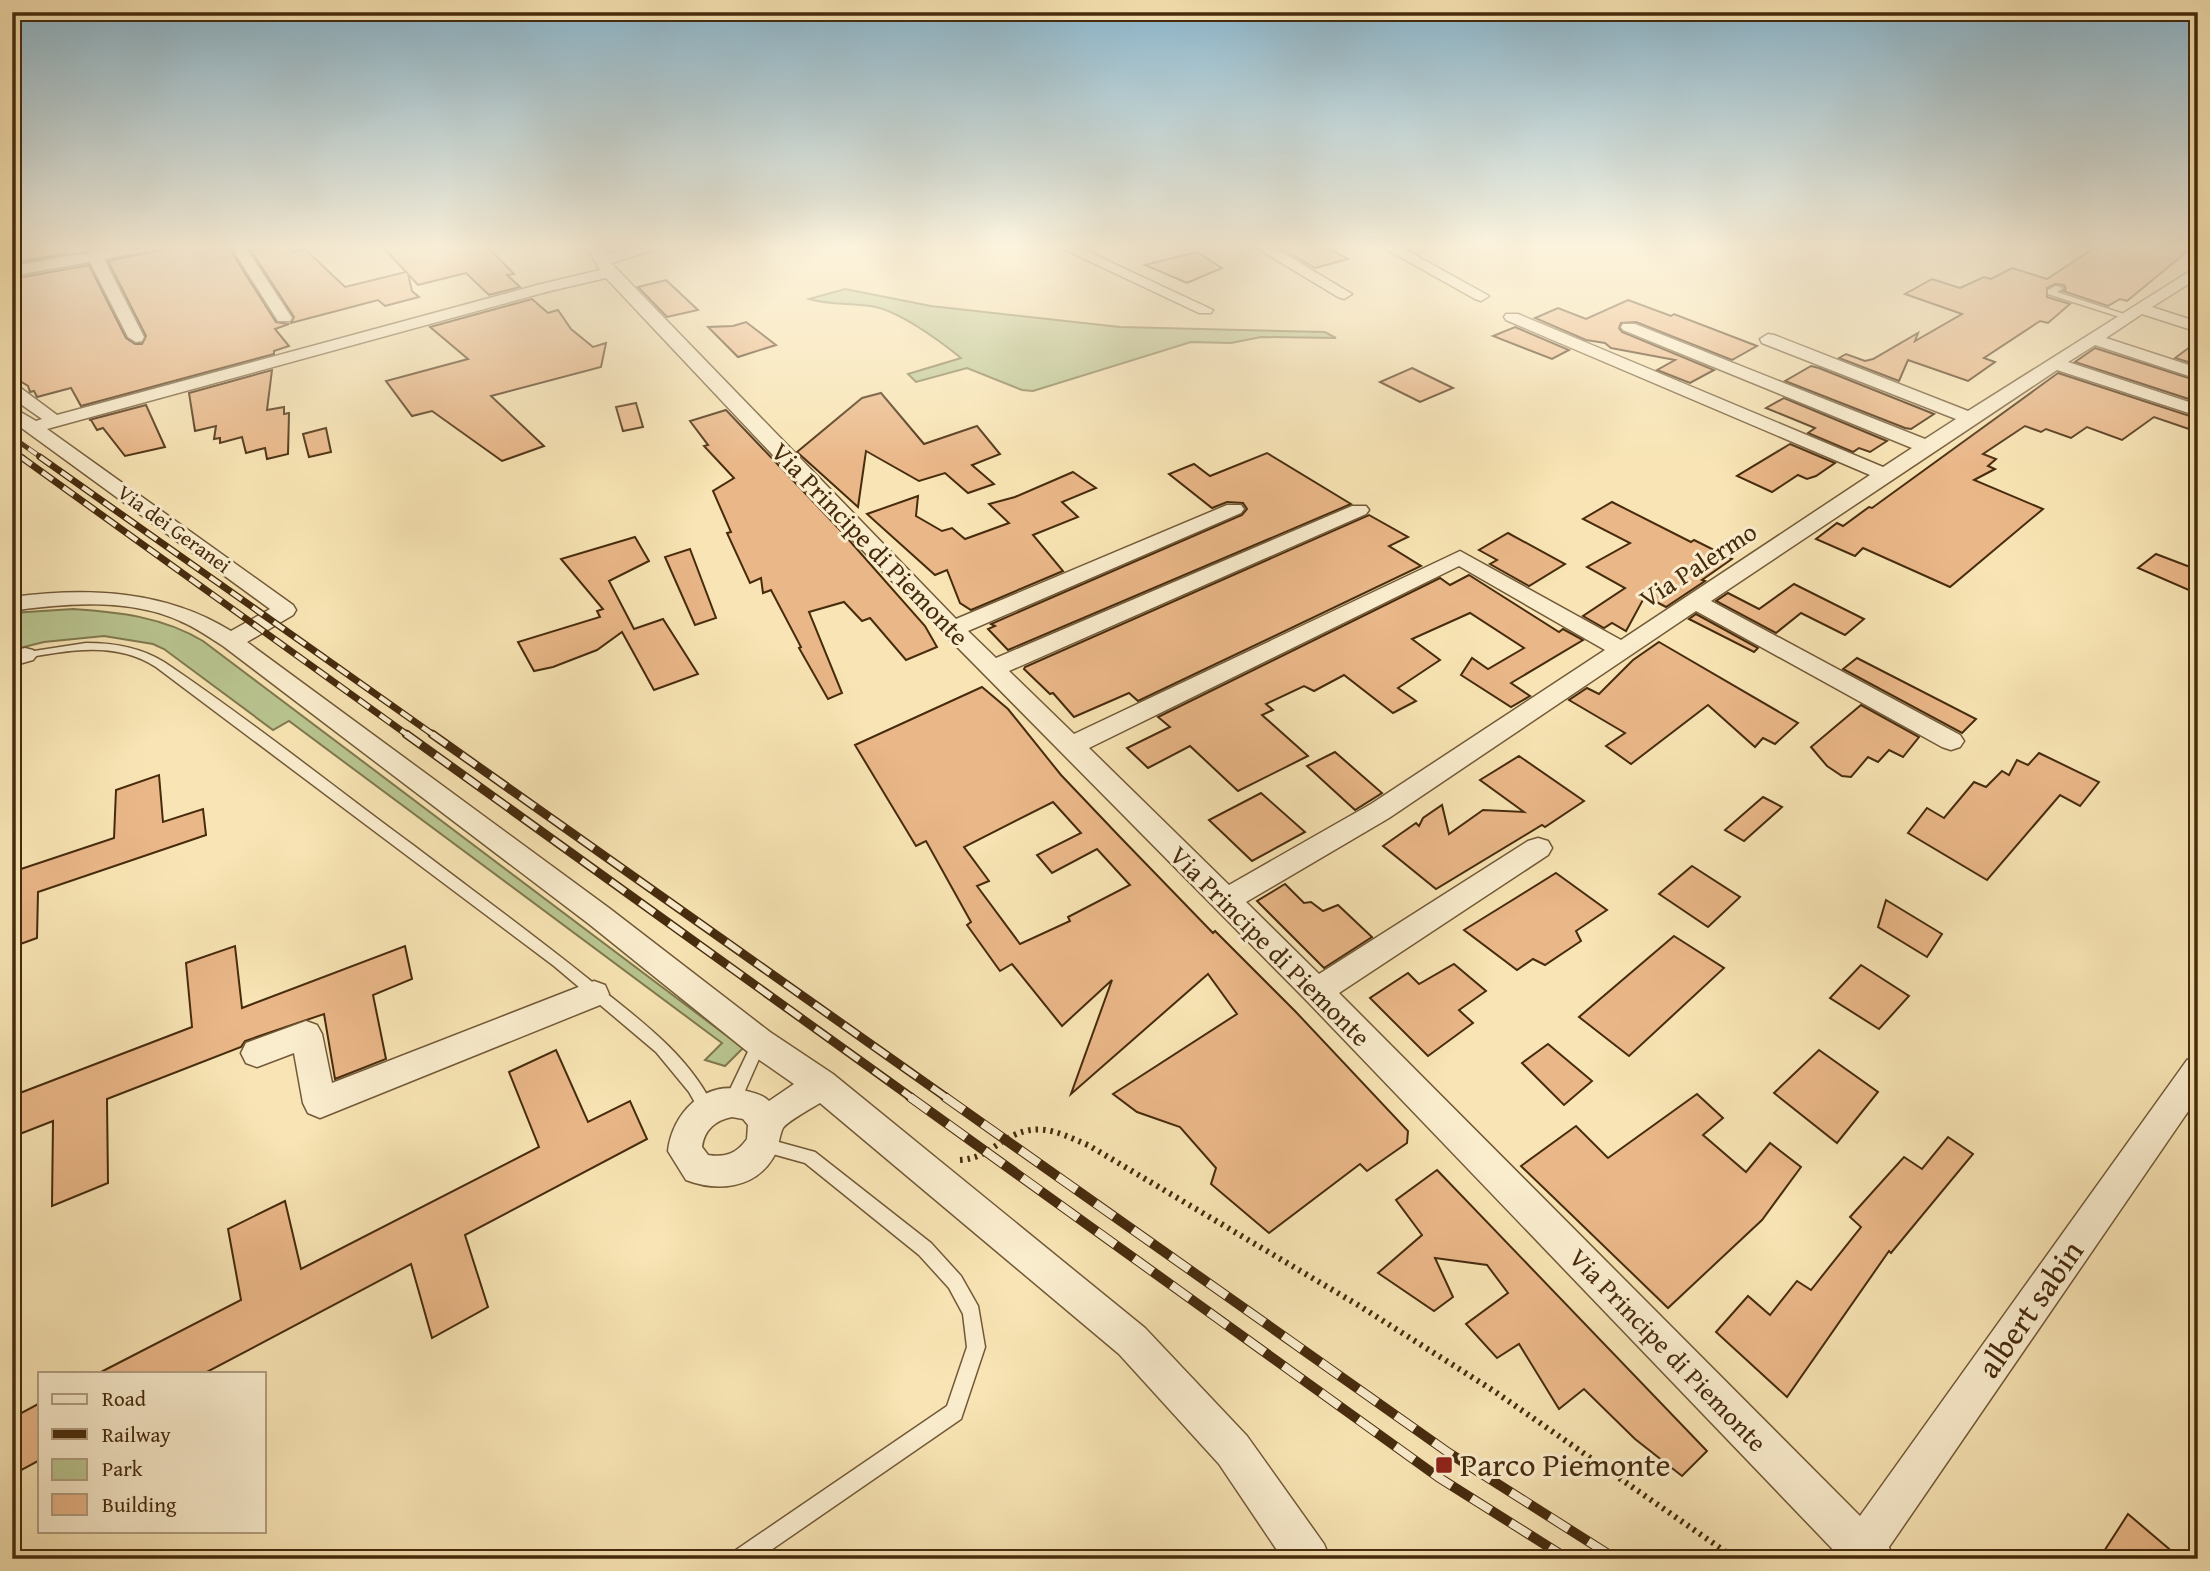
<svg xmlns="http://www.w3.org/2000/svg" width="2210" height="1571" font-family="'Gentium Book Plus',serif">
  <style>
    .green { fill: #b9c590; stroke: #80784e; stroke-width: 2 }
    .building { fill: #eab788; stroke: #462b0d; stroke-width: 2; fill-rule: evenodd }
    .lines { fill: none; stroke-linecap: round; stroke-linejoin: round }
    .service-casing { stroke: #725937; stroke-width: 3 }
    .minor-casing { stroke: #725937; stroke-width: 3 }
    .path { stroke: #462b0d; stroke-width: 6; stroke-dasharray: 2.5 5; stroke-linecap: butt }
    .service { fill: #faedce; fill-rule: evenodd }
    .minor { fill: #faedce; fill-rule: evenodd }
    .rail-far3-casing { stroke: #462b0d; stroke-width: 5 }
    .rail-far2-casing { stroke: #462b0d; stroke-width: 7 }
    .rail-far1-casing { stroke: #462b0d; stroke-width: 9 }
    .rail-casing { stroke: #462b0d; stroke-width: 10 }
    .rail-far3 { stroke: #faedce; stroke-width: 3.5; stroke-dasharray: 10; stroke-linecap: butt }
    .rail-far2 { stroke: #faedce; stroke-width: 4.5; stroke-dasharray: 13; stroke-linecap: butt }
    .rail-far1 { stroke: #faedce; stroke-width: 6; stroke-dasharray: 18; stroke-linecap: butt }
    .rail { stroke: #faedce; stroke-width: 8; stroke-dasharray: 23; stroke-linecap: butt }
    .poi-dot { fill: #8f2418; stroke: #faedce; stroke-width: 2.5 }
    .labels { text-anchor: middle; stroke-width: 6; stroke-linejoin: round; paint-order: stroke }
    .far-street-label { font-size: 21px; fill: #462b0d; stroke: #faedce }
    .street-label { font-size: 26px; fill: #462b0d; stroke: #faedce }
    .near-street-label { font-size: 32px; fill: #462b0d; stroke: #faedce }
    .near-poi-label { font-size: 32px; fill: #462b0d; stroke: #faedce; text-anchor: start }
  </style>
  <rect width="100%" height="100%" fill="#f8e4b4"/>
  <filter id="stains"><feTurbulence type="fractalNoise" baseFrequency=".00286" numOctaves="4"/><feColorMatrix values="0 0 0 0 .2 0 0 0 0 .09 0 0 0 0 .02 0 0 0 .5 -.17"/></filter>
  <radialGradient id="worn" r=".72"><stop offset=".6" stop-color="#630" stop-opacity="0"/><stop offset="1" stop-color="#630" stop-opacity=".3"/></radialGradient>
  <!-- green -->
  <g class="green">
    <path d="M 845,289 L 931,306 L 1120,327 L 1325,332 L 1336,338 L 1261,337 L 1231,343 L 1191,342 L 1033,391 L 1022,390 L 967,368 L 916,382 L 908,374 L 961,358 C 940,341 897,309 870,306 C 849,303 829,305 809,299 Z"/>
    <path d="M 73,609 C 119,612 163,617 203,641 L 743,1048 L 725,1066 L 705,1060 L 722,1043 L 289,721 L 273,730 L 164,649 L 153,644 L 104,636 L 44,642 L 12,650 L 12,613 Z"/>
  </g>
  <!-- building -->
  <g class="building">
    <polygon points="12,245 66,245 66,254 12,263"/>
    <polygon points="183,245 227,245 276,322 289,324 275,329 289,346 274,351 274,354 81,406 71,388 37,397 34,391 30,392 28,386 12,376 12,279 89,265 126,338 135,344 142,344 146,336 108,261"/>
    <polygon points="275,245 287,245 293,252 305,249 345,287 406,272 381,245 486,245 514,274 507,275 520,287 489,295 466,273 418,285 408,274 412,291 419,297 385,306 378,300 291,323 294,317 251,251"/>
    <polygon points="1275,245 1322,245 1348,259 1315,268"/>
    <polygon points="2099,245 2195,245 2127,301 2120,299 2108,306 2063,291 2066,289 2064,285 2055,284 2047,288 2047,297 2070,304 2048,323 2040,321 1984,358 1995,362 1968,381 1908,360 1899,381 1839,358 1846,354 1865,361 1873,359 1918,333 1915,341 1962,314 1905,294 1932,279 1960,288 1984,277 1991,279 2012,268 2047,279"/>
    <polygon points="1197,252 1222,268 1187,283 1145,265"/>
    <polygon points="666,280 698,310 667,317 638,287"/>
    <polygon points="532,299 548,313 558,310 571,329 593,347 606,343 601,367 491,396 544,446 502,461 432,411 412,416 386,381 468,359 430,327"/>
    <polygon points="1628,300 1671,316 1674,314 1757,346 1732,360 1636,322 1621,323 1619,328 1622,332 1714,370 1690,383 1657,370 1675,360 1611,348 1605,343 1586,340 1535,318 1558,308 1586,319"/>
    <polygon points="746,322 776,345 738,357 708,327 733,326"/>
    <polygon points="1515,327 1569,350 1552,359 1493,336"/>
    <polygon points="2198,341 2198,365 2175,358"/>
    <polygon points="2095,348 2198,381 2198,402 2075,362"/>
    <polygon points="1811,366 1819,368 1934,414 1911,429 1905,428 1785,381"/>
    <polygon points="1412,368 1453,388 1420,402 1380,382"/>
    <polygon points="272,370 267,410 284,407 284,414 289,413 288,454 267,459 265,448 246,453 242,437 220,443 220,438 214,439 216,426 195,431 189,393"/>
    <polygon points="2058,373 2196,418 2189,429 2154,417 2122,440 2087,427 2071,438 2046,429 2041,432 2025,426 1983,454 1996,459 1988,466 1995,469 1974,480 2043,509 1950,587 1863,548 1855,556 1816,539 1837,523 1843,526 1869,507 1872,508"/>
    <polygon points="881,393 924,444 977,426 1000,454 972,465 994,484 968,493 945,473 919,481 866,451 858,507 797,452 862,398"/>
    <polygon points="1784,398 1887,441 1870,452 1859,448 1853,452 1808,433 1815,428 1766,408"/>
    <polygon points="636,403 643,427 623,431 616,407"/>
    <polygon points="146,405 165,447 125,456 103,428 97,430 91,420 89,420"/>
    <polygon points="726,410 841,531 925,626 937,647 906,660 870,618 862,621 844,602 809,612 842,693 828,699 799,648 801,647 771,590 763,593 761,578 750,583 727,533 731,532 713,491 734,478 704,446 708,445 690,421"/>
    <polygon points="326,428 331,452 309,457 303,434"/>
    <polygon points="1790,444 1835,463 1816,476 1807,479 1798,475 1772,492 1737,476"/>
    <polygon points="1267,453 1351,504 1008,650 988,629 995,626 991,624 1242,515 1247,509 1243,503 1227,502 1212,508 1169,474 1194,464 1210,476"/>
    <polygon points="1073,472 1096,488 1062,502 1078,517 1033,535 1063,571 971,610 960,603 947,570 935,575 867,514 918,496 916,516 942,531 952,528 965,539 1009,523 989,504 1015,497"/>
    <polygon points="1612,502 1691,542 1694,540 1732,559 1702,580 1705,581 1666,607 1645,596 1626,631 1612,623 1604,628 1583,616 1625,588 1587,567 1630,543 1583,519"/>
    <polygon points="1369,515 1408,537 1389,546 1421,566 1138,701 1129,693 1074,717 1053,693 1050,694 1024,669 1025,667"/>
    <polygon points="1508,533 1565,564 1529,586 1490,564 1497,560 1479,550"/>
    <polygon points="635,537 649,561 609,581 634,629 663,619 698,674 654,690 622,632 597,650 553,667 534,671 518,642 600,617 597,611 603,609 561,559"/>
    <polygon points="690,549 716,618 695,625 665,557"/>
    <polygon points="2156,554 2198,570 2198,594 2138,568"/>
    <polygon points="1469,575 1559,632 1563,629 1583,640 1511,683 1530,696 1511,707 1461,675 1472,658 1488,669 1524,648 1470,613 1412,639 1440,660 1398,688 1416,701 1393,713 1344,675 1314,691 1304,686 1266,704 1273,710 1262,715 1308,756 1238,791 1190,746 1148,768 1127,748 1170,727 1158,717 1440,578 1450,585"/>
    <polygon points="1794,584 1864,619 1845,635 1801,613 1776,633 1716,601 1728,593 1759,609"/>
    <polygon points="1696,614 1758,648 1754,652 1689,619"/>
    <polygon points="1659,642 1798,723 1775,744 1763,738 1755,747 1708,705 1631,764 1606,746 1625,733 1569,700 1587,688 1599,694 1633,660"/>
    <polygon points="1857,658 1976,719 1962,733 1843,669"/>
    <path d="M 982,687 L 1008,709 L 1061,775 L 1120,837 L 1213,933 L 1215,931 L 1295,1011 L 1408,1131 L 1407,1143 L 1367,1171 L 1360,1164 L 1269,1233 L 1211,1184 L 1216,1168 L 1180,1127 L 1137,1112 L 1113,1094 L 1237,1014 L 1208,974 L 1071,1094 L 1112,980 L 1062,1026 L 1012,964 L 1000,971 L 967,925 L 971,922 L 926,841 L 916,846 L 855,745 ZM 1053,802 L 1081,833 L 1037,855 L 1052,873 L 1097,849 L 1130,885 L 1068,917 L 1070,921 L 1020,944 L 977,886 L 989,881 L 964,847 Z"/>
    <polygon points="1861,705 1919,737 1903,757 1889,750 1878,762 1868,757 1851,777 1842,776 1827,766 1811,747"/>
    <polygon points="1335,752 1382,793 1355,810 1307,766"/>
    <polygon points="2039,753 2099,782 2080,806 2060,795 1987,880 1908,833 1927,808 1944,818 1974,782 1986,787 2002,771 2009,775 2017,760 2028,765"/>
    <polygon points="1519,756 1584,801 1545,827 1542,825 1436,889 1383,846 1416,823 1419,826 1423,818 1442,805 1449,834 1483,810 1524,812 1480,780"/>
    <polygon points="159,775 163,822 203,809 206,835 38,892 37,938 12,947 12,872 114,838 116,790"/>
    <polygon points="1261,793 1305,832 1252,861 1209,820"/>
    <polygon points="1763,797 1782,807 1744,841 1725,830"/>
    <polygon points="1692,866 1740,897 1708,927 1659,894"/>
    <polygon points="1556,873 1607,910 1576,931 1581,941 1545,965 1533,959 1517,970 1464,930"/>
    <polygon points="1285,884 1304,903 1311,902 1323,911 1338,905 1372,937 1324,968 1257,901"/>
    <polygon points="1886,900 1942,934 1927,957 1878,927"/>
    <polygon points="1674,936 1724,968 1629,1056 1579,1017"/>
    <polygon points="235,946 242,1008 405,946 412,979 373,995 386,1059 335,1079 324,1014 245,1041 241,1047 107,1099 108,1183 52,1206 53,1121 12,1137 12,1096 192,1027 186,963"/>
    <polygon points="1454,964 1486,991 1459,1010 1473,1023 1428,1056 1370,998 1408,973 1419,984"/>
    <polygon points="1861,965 1909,996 1879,1029 1830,998"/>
    <polygon points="1548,1044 1592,1081 1564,1105 1522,1063"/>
    <polygon points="556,1050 588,1122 630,1101 647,1139 465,1235 488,1307 432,1338 411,1264 205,1373 99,1373 241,1300 228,1229 285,1201 301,1269 539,1147 509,1072"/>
    <polygon points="1819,1050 1878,1092 1837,1143 1774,1093"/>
    <polygon points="1697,1094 1723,1118 1703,1135 1746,1172 1770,1143 1801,1167 1762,1220 1668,1308 1521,1166 1576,1126 1608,1158"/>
    <polygon points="1948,1137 1973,1154 1891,1253 1889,1251 1787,1397 1716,1332 1748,1296 1770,1315 1797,1281 1811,1290 1861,1227 1850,1217 1904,1157 1922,1169"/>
    <polygon points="1437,1170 1707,1451 1682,1476 1635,1439 1584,1389 1559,1409 1519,1344 1497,1358 1466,1324 1508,1293 1487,1265 1435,1258 1453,1297 1434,1311 1378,1273 1422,1235 1396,1200"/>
    <polygon points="40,1403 40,1460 12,1475 12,1418"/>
    <polygon points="2128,1514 2181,1559 2099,1559"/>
  </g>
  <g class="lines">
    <!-- service casing -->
    <g class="service-casing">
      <g id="service">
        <polygon points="2056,286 2063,288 2057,292 2133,317 2126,319 2048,294 2048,290"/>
        <path d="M 86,643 C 114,643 140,647 164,662 C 249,719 330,784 413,845 C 472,890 533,934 591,981 C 637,1018 689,1054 715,1110 L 712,1115 L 707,1117 L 702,1115 L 689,1092 L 656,1052 L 554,966 L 156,667 C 116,641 69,650 25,658 L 20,655 L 21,653 Z"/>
        <polygon points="759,1037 764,1039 766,1043 740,1102 737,1107 732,1109 727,1107 724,1102 754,1039"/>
        <polygon points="764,1138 815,1152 931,1243 961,1276 978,1306 985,1347 961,1419 758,1559 730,1559 733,1552 947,1406 967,1347 963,1314 949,1288 919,1255 805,1163 758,1150 756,1145 758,1140"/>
      </g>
    </g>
    <!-- minor casing -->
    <g class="minor-casing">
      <g id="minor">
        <polygon points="87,245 101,245 102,251 134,245 167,245 160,249 104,259 144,337 142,341 136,342 128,337 90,262 12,276 12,266 87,253"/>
        <polygon points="230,245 244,245 292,318 290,321 278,321"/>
        <path d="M 586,245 L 600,245 L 606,255 L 640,245 L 663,245 L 661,248 L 611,263 L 956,619 L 1227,505 L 1241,505 L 1244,509 L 1241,513 L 968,631 L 996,658 L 1352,506 L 1366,506 L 1369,510 L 1366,514 L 1009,671 L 1074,734 L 1460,551 L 1621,640 L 1870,475 L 1506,320 L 1504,317 L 1506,314 L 1518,314 L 1883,467 L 1912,448 L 1623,330 L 1621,327 L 1623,324 L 1635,324 L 1925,439 L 1956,419 L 1762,343 L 1760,339 L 1768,334 L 1774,335 L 1968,411 L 2198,266 L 2198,278 L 2152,307 L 2198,322 L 2198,332 L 2142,314 L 2106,338 L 2198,368 L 2198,379 L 2095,345 L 2068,362 L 2198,405 L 2198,416 L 2057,370 L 1711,601 L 1960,735 L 1964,741 L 1960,747 L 1951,750 L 1942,747 L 1696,611 L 1389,818 L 1246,902 L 1319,974 L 1528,841 L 1538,838 L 1548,841 L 1552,848 L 1548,855 L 1339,993 L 1860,1516 L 2187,1060 L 2198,1056 L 2198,1097 L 1889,1547 L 1893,1559 L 1842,1559 L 1306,1000 L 885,574 L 606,278 L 550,291 L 47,429 L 293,605 L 296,610 L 293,615 L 247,642 L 609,908 L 770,1032 L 833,1074 L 1145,1328 L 1247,1436 L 1324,1544 L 1330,1559 L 1283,1559 L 1219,1464 L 1119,1354 L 820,1103 C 812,1108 788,1121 783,1128 C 779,1135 779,1149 773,1158 C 754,1189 717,1192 686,1180 L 668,1151 C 672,1114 704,1080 743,1090 C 753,1093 762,1094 769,1101 L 794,1084 L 748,1052 L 589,924 L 223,646 C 209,637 195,627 180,621 C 130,598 65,603 12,611 L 12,597 C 88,587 165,590 231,631 L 270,609 L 12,421 L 12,407 L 36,421 L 42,419 L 12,398 L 12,385 L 18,386 L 57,415 L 541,284 L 600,270 ZM 1459,566 L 1605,650 L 1371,804 L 1229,885 L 1089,748 ZM 732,1117 L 743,1119 L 748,1125 L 747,1139 C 737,1153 726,1158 708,1155 L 702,1147 C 704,1130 716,1120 732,1117 Z"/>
        <polygon points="1055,245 1074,245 1213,310 1211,313 1199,313"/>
        <polygon points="1252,245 1270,245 1352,294 1344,299 1338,297"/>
        <polygon points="1379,245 1397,245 1489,296 1481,301 1475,299"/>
        <polygon points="25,648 33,650 37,655 33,660 12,666 12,651"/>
        <polygon points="594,981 605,985 609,994 605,1003 320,1118 308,1113 303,1103 294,1053 257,1067 246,1063 241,1053 246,1043 306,1021 317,1025 322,1034 332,1083"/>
      </g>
    </g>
    <!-- path -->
    <path class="path" d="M 960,1160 C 976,1159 987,1152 1000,1143 C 1035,1120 1053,1130 1088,1145 L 1358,1305 L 1494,1391 L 1736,1559"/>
    <!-- service -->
    <use href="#service" class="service"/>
    <!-- minor -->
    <use href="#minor" class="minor"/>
    <!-- rail-far3 casing -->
    <g class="rail-far3-casing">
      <g id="rail-far3">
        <polyline points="12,437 42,458"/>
        <polyline points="12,450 24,458"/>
      </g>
    </g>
    <!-- rail-far2 casing -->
    <g class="rail-far2-casing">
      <g id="rail-far2">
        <polyline points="21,457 409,736"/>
        <polyline points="40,457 435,736"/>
      </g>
    </g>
    <!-- rail-far1 casing -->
    <g class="rail-far1-casing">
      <g id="rail-far1">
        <polyline points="406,734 912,1098"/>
        <polyline points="432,734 947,1098"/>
      </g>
    </g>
    <!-- rail casing -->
    <g class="rail-casing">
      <g id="rail">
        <polyline points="910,1097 1438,1477 1568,1559"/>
        <polyline points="945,1097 1449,1453 1616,1559"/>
      </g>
    </g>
    <!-- rail-far3 -->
    <use href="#rail-far3" class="rail-far3"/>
    <!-- rail-far2 -->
    <use href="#rail-far2" class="rail-far2"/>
    <!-- rail-far1 -->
    <use href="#rail-far1" class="rail-far1"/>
    <!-- rail -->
    <use href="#rail" class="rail"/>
  </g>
  <!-- sky -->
  <linearGradient id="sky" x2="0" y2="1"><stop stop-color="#8ab8d1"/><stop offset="0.53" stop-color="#fcf3dd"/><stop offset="1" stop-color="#fcf3dd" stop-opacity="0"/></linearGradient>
  <rect width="2210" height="465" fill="url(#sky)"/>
  <!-- markers -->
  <rect class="poi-dot" x="1435" y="1456" width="18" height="18" rx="3.5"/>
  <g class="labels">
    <!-- far-street labels -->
    <g class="far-street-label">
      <text transform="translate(174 529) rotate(36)" y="7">Via dei Geranei</text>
    </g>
    <!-- street labels -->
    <g class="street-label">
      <text transform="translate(870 544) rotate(46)" y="9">Via Principe di Piemonte</text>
      <text transform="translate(1698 565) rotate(-33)" y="9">Via Palermo</text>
      <text transform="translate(1270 946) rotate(45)" y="9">Via Principe di Piemonte</text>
      <text transform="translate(1668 1350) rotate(46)" y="9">Via Principe di Piemonte</text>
    </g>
    <!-- near-street labels -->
    <g class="near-street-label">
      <text transform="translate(2030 1309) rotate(-55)" y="11">albert sabin</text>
    </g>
    <!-- near-poi labels -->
    <g class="near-poi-label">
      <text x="1460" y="1476">Parco Piemonte</text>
    </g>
  </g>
  <!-- margin -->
  <rect width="2210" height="1571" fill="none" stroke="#f8e4b4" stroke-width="42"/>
  <rect x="14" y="14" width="2182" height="1543" fill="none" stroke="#462b0d" stroke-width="3.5"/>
  <rect x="21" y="21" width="2168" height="1529" fill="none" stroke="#462b0d" stroke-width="2"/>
  <!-- legend -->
  <rect x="38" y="1372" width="228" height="161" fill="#faedce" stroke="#b29f81" stroke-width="2"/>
  <rect x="52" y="1394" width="35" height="10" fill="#faedce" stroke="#b29f81" stroke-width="2"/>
  <text x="102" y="1406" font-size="21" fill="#462b0d">Road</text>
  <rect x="52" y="1429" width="35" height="10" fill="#462b0d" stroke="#b29f81" stroke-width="2"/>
  <text x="102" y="1442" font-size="21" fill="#462b0d">Railway</text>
  <rect x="52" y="1459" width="35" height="21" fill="#b9c590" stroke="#b29f81" stroke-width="2"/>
  <text x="102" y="1476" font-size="21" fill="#462b0d">Park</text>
  <rect x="52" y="1494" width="35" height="21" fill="#eab788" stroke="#b29f81" stroke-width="2"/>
  <text x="102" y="1512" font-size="21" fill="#462b0d">Building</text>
  <rect width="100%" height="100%" filter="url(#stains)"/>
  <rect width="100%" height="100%" fill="url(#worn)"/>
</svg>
